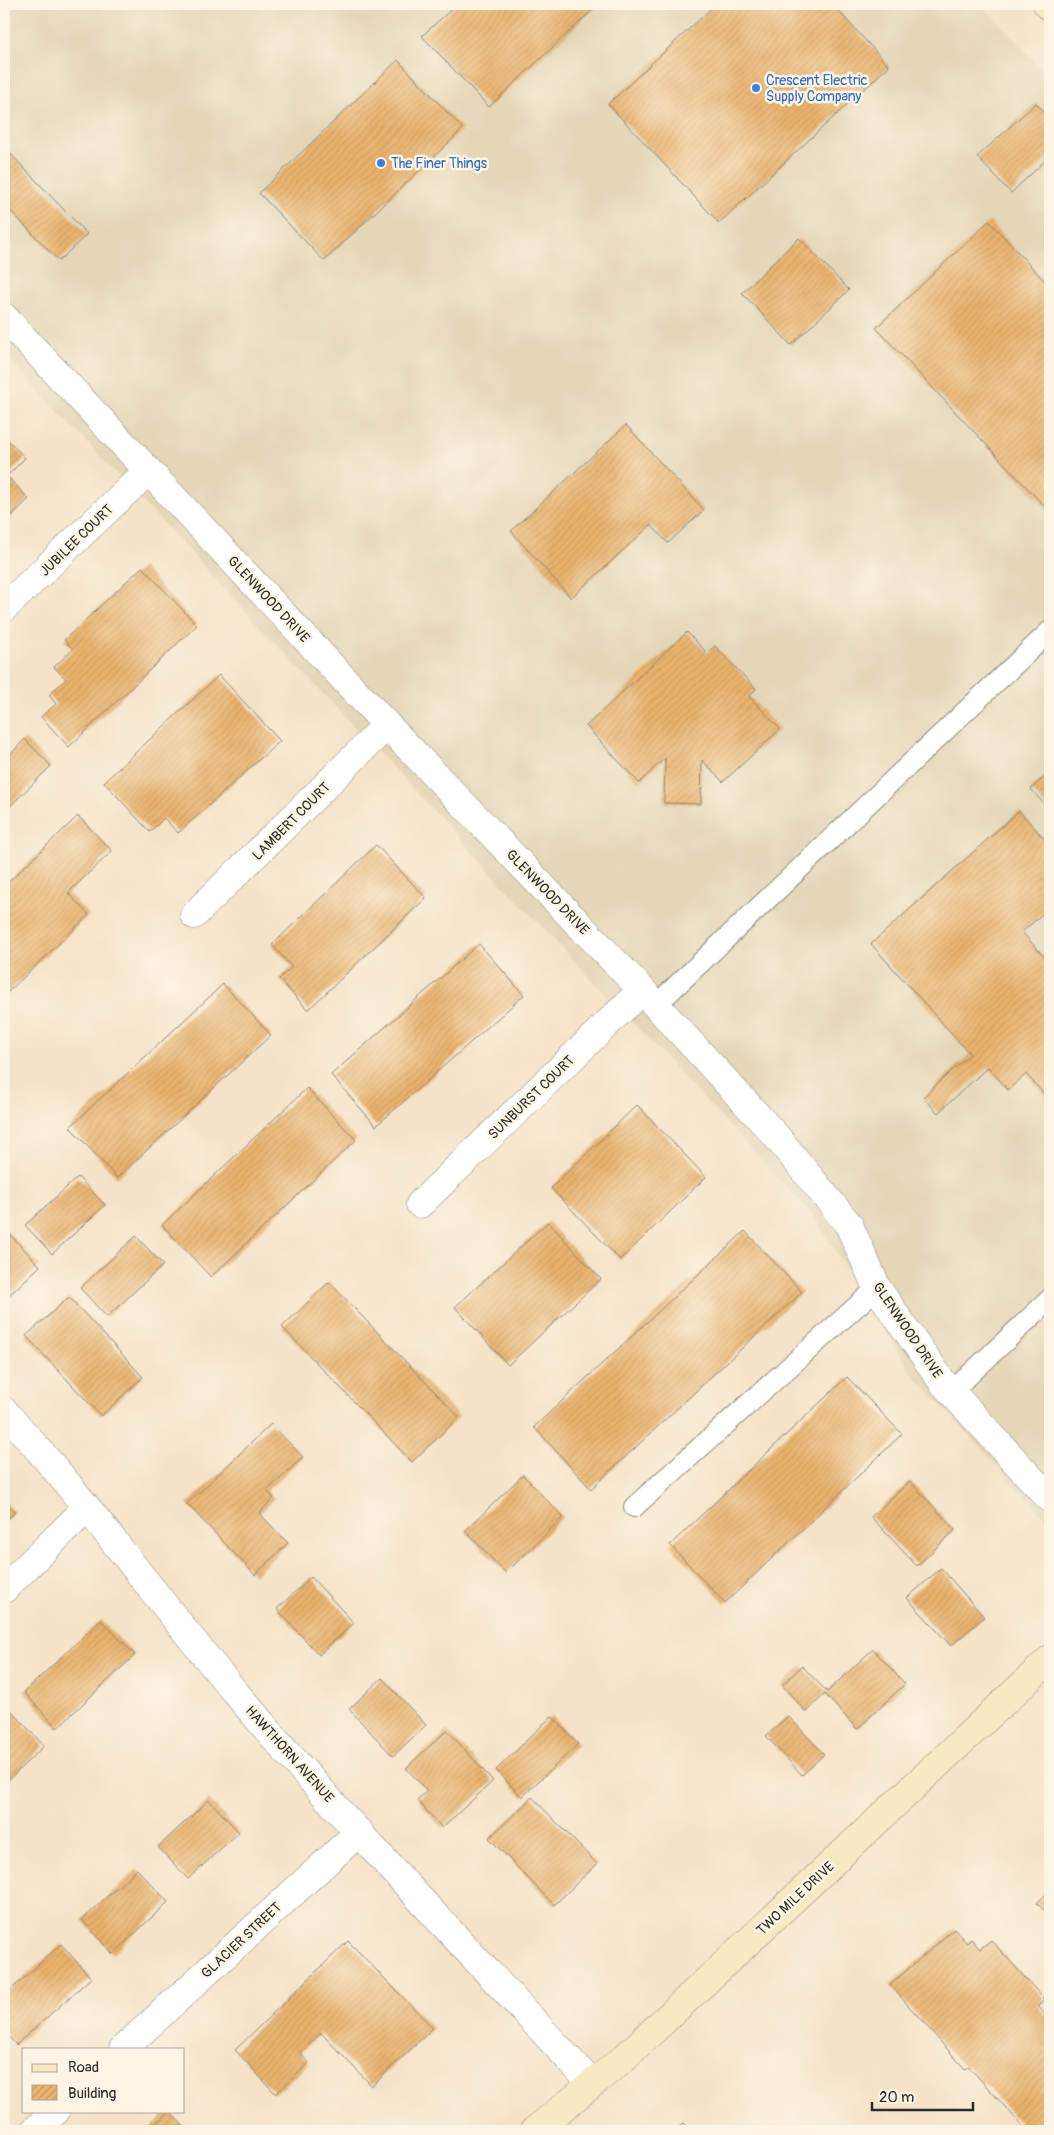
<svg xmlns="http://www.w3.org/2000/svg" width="1054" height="2135" font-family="Pangolin,sans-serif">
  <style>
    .built { fill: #e4d6b7 }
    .building { fill: url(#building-hatch) }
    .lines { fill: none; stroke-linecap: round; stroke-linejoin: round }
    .lane-casing { stroke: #908679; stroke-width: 22 }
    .street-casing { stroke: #908679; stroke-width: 29 }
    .secondary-casing { stroke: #908679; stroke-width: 29 }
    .lane { stroke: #fff; stroke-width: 20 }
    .street { stroke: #fff; stroke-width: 28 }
    .secondary { stroke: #f7e9c3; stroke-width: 28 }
    .shop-dot { fill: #3f7fe0; stroke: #fcf5e5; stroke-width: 2 }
    .labels { text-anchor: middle; stroke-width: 5; stroke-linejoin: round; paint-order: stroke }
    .shop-label { font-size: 14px; fill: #366cbe; stroke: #fcf5e5; text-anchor: start }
    .street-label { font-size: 14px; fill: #2b2b2b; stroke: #fcf5e5 }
  </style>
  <defs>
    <pattern id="building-hatch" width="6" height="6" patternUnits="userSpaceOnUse" patternTransform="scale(1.25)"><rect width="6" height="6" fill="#eab36e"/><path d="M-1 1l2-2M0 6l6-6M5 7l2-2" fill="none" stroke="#c99a5f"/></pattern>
  </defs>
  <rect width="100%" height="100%" fill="#fcf5e5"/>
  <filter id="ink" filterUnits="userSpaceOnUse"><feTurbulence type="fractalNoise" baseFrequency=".02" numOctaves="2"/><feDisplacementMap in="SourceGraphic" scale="10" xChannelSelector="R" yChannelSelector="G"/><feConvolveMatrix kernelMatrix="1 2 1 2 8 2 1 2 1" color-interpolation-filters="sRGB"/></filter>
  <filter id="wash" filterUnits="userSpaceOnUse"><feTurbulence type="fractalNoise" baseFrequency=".0096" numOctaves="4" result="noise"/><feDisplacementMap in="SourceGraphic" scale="20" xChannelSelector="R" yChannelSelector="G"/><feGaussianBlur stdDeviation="1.12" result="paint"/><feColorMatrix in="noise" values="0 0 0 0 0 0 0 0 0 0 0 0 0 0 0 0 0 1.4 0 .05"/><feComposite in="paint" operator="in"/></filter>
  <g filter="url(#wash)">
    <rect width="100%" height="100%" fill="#f5e2c7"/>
    <!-- built -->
    <polygon class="built" points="4,4 981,4 1050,78 1050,1523 912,1373 812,1214 4,354"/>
    <g id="blocks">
      <!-- building -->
      <g class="building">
        <polygon points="457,4 599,4 489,107 422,36"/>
        <polygon points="716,4 832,4 889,66 719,223 608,104"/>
        <polygon points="398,60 463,129 324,261 259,193"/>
        <polygon points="1036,103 1050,118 1050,156 1011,193 977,157"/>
        <polygon points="4,147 87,234 59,261 4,204"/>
        <polygon points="989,221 1050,287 1050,512 876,328"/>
        <polygon points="799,238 849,290 791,345 742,293"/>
        <polygon points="626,425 704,510 668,543 651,525 571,598 511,531"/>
        <polygon points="4,436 25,458 7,476 29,499 4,523"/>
        <polygon points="142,567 197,625 69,747 41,717 56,704 49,695 66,679 54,667 73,649 64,640"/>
        <polygon points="687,632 707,653 715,646 756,689 749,696 780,729 723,782 702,760 701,804 664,803 665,758 639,783 586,726"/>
        <polygon points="219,675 280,741 178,833 164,818 150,832 104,782"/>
        <polygon points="25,739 51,766 4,812 4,761"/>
        <polygon points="1050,772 1050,811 1031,789"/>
        <polygon points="1019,811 1050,845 1050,907 1022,932 1045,958 1050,953 1050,1101 1026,1074 1008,1090 988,1067 938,1113 923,1097 970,1054 871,944"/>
        <polygon points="78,816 112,851 68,893 89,915 4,996 4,886"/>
        <polygon points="376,845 426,898 308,1010 279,979 292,967 272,945"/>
        <polygon points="479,944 524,995 376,1126 331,1075"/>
        <polygon points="223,984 271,1035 117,1178 70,1127"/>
        <polygon points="307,1088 356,1140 211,1277 162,1225"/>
        <polygon points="637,1105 706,1177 620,1260 551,1188"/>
        <polygon points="78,1177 105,1205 52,1254 25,1225"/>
        <polygon points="548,1222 601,1279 508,1365 455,1307"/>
        <polygon points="4,1228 40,1266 4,1300"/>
        <polygon points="745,1231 802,1292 591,1489 534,1427"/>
        <polygon points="136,1236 163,1265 107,1317 80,1288"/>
        <polygon points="329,1282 459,1417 412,1462 282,1327"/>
        <polygon points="69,1297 143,1377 101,1416 26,1336"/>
        <polygon points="847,1377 902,1434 725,1603 670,1545"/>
        <polygon points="271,1424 303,1457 267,1491 274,1498 259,1513 288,1543 255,1575 187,1504"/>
        <polygon points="523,1475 563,1517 506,1573 465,1531"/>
        <polygon points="910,1481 955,1530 917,1566 871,1517"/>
        <polygon points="4,1501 15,1512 4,1523"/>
        <polygon points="941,1568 984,1617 951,1646 907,1598"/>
        <polygon points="311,1577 354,1623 319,1655 277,1609"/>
        <polygon points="101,1620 135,1655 57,1728 24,1692"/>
        <polygon points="873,1649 905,1684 857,1729 825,1694 806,1712 782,1685 802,1666 827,1692"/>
        <polygon points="382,1678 426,1725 393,1756 349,1709"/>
        <polygon points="12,1711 44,1746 4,1784 4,1719"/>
        <polygon points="552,1716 578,1744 522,1797 496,1770"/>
        <polygon points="788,1716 824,1754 802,1775 766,1736"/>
        <polygon points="447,1730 493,1781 442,1828 417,1800 427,1791 406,1768"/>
        <polygon points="532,1797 597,1864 554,1905 489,1838"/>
        <polygon points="209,1800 239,1832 188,1879 158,1847"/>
        <polygon points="137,1869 168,1902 113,1954 82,1920"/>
        <polygon points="1050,1890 1050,1917 1037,1903"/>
        <polygon points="954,1929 967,1943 971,1939 980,1949 991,1940 1044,1999 1038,2006 1050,2020 1050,2131 1027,2131 968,2066 965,2069 890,1985"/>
        <polygon points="348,1941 433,2028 372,2086 321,2033 300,2053 309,2063 276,2094 235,2050"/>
        <polygon points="61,1944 91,1978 16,2045 4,2031 4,1996"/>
        <polygon points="169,2111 188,2131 147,2131"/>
        <polygon points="684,2123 692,2131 674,2131"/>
      </g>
    </g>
  </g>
  <g filter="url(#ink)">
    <use href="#blocks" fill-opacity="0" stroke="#908679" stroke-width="1"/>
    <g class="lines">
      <!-- lane casing -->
      <g class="lane-casing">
        <g id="lane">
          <polyline points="656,1005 1050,631"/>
          <polyline points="951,1392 1050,1299"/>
          <polyline points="634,1507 877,1288"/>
        </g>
      </g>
      <!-- street casing -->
      <g class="street-casing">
        <g id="street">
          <polyline points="4,317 387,725 642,990 776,1136 849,1225 877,1288 944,1384 1050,1499"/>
          <polyline points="4,608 148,471"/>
          <polyline points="194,915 387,725"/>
          <polyline points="420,1204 642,990"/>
          <path d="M 4,1411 C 88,1502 160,1604 241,1699 C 353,1831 474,1956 592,2084"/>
          <polyline points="4,1589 87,1508"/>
          <polyline points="123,2049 359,1832"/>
          <polyline points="34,2131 56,2111"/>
        </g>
      </g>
      <!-- secondary casing -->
      <g class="secondary-casing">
        <g id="secondary">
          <polyline points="1047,4 1050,7"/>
          <polyline points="534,2131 623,2059 1050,1659"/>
        </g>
      </g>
      <!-- lane -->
      <use href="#lane" class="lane"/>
      <!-- street -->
      <use href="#street" class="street"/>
      <!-- secondary -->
      <use href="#secondary" class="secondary"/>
    </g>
  </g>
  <!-- markers -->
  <g class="shop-dot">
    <circle cx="756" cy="88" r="5"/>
    <circle cx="381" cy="163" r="5"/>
  </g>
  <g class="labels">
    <!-- shop labels -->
    <g class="shop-label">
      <text x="766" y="85">Crescent Electric<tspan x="766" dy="16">Supply Company</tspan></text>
      <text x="391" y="168">The Finer Things</text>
    </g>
    <!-- street labels -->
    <g class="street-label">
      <text transform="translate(76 540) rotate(-44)" y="5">JUBILEE COURT</text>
      <text transform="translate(269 599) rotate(47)" y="5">GLENWOOD DRIVE</text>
      <text transform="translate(291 821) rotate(-45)" y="5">LAMBERT COURT</text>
      <text transform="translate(548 892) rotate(46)" y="5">GLENWOOD DRIVE</text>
      <text transform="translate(531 1097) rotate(-44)" y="5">SUNBURST COURT</text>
      <text transform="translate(908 1330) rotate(56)" y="5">GLENWOOD DRIVE</text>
      <text transform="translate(290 1754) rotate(48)" y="5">HAWTHORN AVENUE</text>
      <text transform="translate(795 1898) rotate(-43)" y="5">TWO MILE DRIVE</text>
      <text transform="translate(241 1940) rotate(-43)" y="5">GLACIER STREET</text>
    </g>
  </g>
  <!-- margin -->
  <rect width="1054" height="2135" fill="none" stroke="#fcf5e5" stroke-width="20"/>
  <!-- legend -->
  <rect x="22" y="2048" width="162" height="65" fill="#fcf5e5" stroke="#a8a49b"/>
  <rect x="32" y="2064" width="25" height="8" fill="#f7e9c3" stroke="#a8a49b"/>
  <text x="68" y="2072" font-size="15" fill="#2b2b2b">Road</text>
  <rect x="32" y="2085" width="25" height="15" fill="url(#building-hatch)" stroke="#a8a49b"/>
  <text x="68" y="2098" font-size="15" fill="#2b2b2b">Building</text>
  <!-- scale -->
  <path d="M872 2102v8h101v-8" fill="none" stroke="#2b2b2b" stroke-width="2.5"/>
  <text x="879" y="2102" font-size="15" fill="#2b2b2b" stroke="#fcf5e5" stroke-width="4" paint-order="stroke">20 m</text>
</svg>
